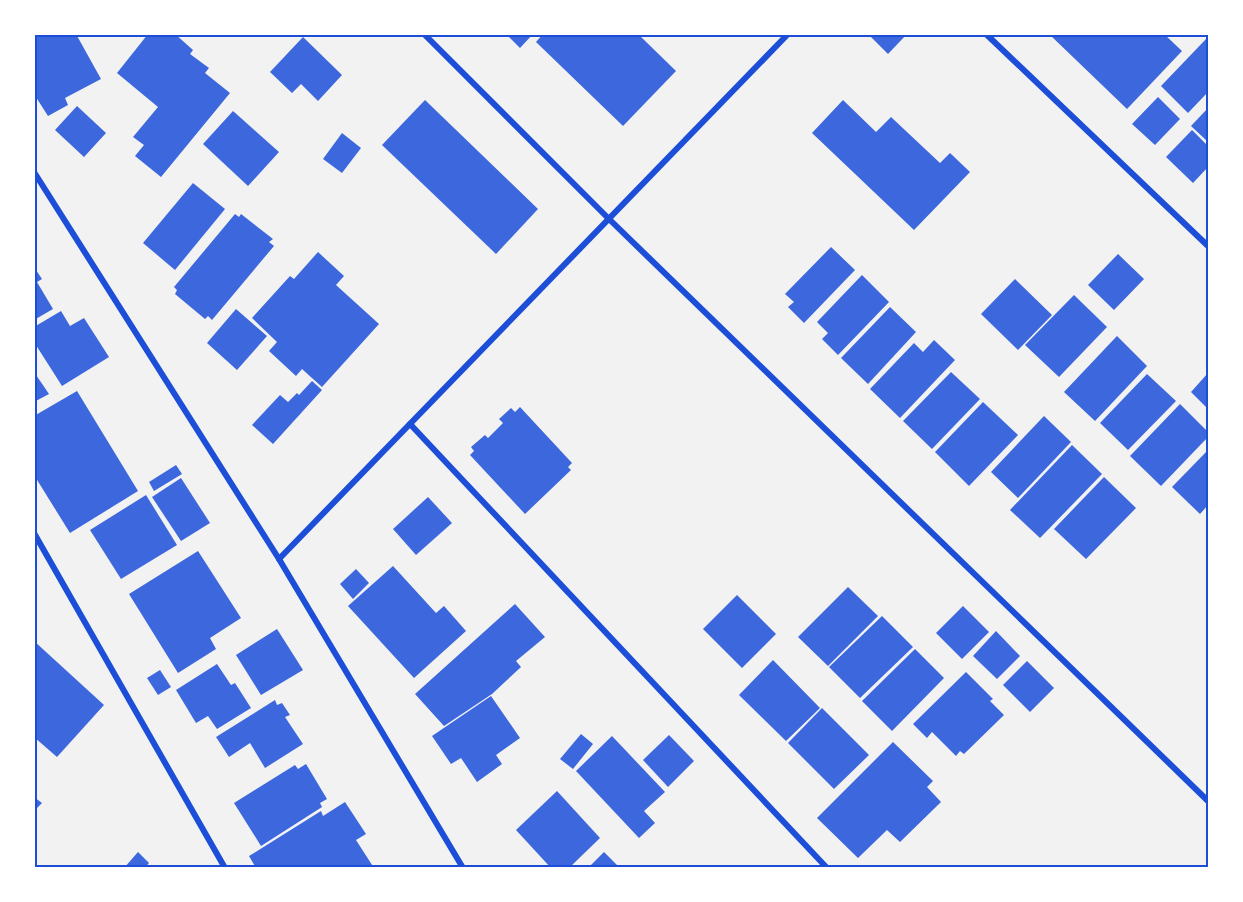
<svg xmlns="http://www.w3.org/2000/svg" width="1243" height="902" font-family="Signika,sans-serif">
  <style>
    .building { fill: #3d67dc }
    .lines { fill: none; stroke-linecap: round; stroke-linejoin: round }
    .minor { stroke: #1d4ed8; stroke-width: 6 }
    .neatline { fill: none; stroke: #1d4ed8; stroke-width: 2 }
  </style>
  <rect width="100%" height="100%" fill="#f2f2f2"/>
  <!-- building -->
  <g class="building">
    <polygon points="34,34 76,34 101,79 65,98 68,105 48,116 34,94"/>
    <polygon points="148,34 175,34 193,50 190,54 209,68 205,73 230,93 161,177 135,156 144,145 133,137 158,107 117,73"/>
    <polygon points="506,34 533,34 520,48"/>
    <polygon points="543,34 638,34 676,71 623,126 536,42"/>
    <polygon points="868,34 907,34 888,54"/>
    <polygon points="1049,34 1164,34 1182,51 1127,109"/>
    <polygon points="303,37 342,75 318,101 301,84 292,93 270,72"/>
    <polygon points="1207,38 1208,92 1188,113 1161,86"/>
    <polygon points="1158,97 1180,119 1155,145 1132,124"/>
    <polygon points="425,100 538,209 496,254 382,145"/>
    <polygon points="843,100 876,132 891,117 940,163 950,153 970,172 914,230 812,133"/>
    <polygon points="77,106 106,133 84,157 55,130"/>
    <polygon points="1208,108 1208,142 1191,126"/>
    <polygon points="233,111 279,152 248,186 203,144"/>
    <polygon points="1192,130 1208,146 1208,167 1193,183 1166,157"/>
    <polygon points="342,133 361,148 342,173 323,159"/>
    <polygon points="193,183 225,209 175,270 143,243"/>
    <polygon points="235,214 239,217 241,214 273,239 269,242 274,246 212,320 208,316 205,319 175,294 177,290 174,287"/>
    <polygon points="831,247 855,270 804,323 788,307 794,302 785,294"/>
    <polygon points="318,252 344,276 336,285 379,324 322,387 302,369 296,376 269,351 277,342 252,318 290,276 294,279"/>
    <polygon points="1118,254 1144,279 1114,310 1088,285"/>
    <polygon points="34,267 42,279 37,282 53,309 34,320"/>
    <polygon points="862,275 889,302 838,355 822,339 828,333 817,322"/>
    <polygon points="1015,279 1052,315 1018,350 981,314"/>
    <polygon points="1074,295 1107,327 1059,377 1025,345"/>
    <polygon points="890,307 916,332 868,384 841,358"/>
    <polygon points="236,309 267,336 237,370 207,343"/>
    <polygon points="61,311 70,326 84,318 109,357 62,386 34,342 34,327"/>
    <polygon points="1117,336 1147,366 1095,421 1064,392"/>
    <polygon points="934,340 955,360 900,418 870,389 914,343 923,352"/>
    <polygon points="34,372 49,394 34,402"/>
    <polygon points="951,372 980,399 932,449 903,421"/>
    <polygon points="1208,373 1208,409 1191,392"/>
    <polygon points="1147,374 1176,401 1128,450 1100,423"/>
    <polygon points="312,381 322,390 273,444 252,425 280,395 288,402 297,393 299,395"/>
    <polygon points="77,391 138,491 70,533 34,475 34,416"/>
    <polygon points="983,402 1018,435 969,486 935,452"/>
    <polygon points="1180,404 1208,432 1208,437 1161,486 1130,456"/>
    <polygon points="520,407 572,463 568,467 571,470 525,514 470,455 474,451 471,447 485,435 488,438 503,423 499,419 511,408 515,412"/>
    <polygon points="1044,416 1071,442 1018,498 991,472"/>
    <polygon points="1072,445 1102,474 1040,538 1010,510"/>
    <polygon points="1208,450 1208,505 1200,514 1172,487"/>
    <polygon points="176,465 182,474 154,491 149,482"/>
    <polygon points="1104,477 1136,508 1086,559 1054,529"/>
    <polygon points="181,478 210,523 181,541 152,497"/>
    <polygon points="146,495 177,545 121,579 90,530"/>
    <polygon points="428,497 452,523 416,555 393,529"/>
    <polygon points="198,551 241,618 210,638 216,649 178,673 129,594"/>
    <polygon points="393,566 436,613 444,606 466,631 414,678 348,606"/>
    <polygon points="356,569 369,583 353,599 340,584"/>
    <polygon points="848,587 878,616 828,666 798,637"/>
    <polygon points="737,595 776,634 742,668 703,629"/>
    <polygon points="515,604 545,637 516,661 521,667 492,694 444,726 415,694"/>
    <polygon points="963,606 989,632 962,659 936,633"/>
    <polygon points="882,616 913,647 860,698 829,667"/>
    <polygon points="277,629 303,670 261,695 236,655"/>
    <polygon points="996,631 1020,656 997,679 973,656"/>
    <polygon points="34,641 104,705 57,757 34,737"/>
    <polygon points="915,649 944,678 892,731 862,701"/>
    <polygon points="773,660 820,708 786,741 739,695"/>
    <polygon points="1027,661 1054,688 1030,712 1003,685"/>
    <polygon points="217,664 231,685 235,683 251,708 217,729 208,716 196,723 176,690"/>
    <polygon points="160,670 171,687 158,695 147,678"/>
    <polygon points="966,672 993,699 990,701 1004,715 964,754 960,751 956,756 932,732 927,738 913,724"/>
    <polygon points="491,696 520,738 496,755 502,764 477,782 461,758 451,764 432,736"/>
    <polygon points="275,700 277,705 282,703 290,715 285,717 303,744 265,768 250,743 229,757 216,737"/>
    <polygon points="822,708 869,755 834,789 788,743"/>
    <polygon points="581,734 593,744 573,769 560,759"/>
    <polygon points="669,735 694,761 668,787 643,760"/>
    <polygon points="612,736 665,792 644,811 655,823 639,838 576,771"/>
    <polygon points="893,742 933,781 927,787 941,802 900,842 887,830 858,858 817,818"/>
    <polygon points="306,764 327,799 320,803 322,807 261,846 234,803 295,765 298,769"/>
    <polygon points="557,791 600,838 569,868 551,868 516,830"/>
    <polygon points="34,797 42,803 34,811"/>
    <polygon points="345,802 366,834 356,840 374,868 256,868 249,856 321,811 323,816"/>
    <polygon points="138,852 149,863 145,868 124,868"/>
    <polygon points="604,852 620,868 588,868"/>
  </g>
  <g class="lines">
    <!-- minor -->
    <g class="minor">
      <polyline points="424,34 609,219 1208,801"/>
      <polyline points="986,34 1208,246"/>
      <polyline points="34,172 279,559 463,868"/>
      <polyline points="410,424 827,868"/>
      <polyline points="34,533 225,868"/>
      <polyline points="279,559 788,34"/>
    </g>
  </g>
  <!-- border -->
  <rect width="1243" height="902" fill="none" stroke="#ffffff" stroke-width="72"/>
  <rect x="36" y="36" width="1171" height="830" class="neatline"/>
</svg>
